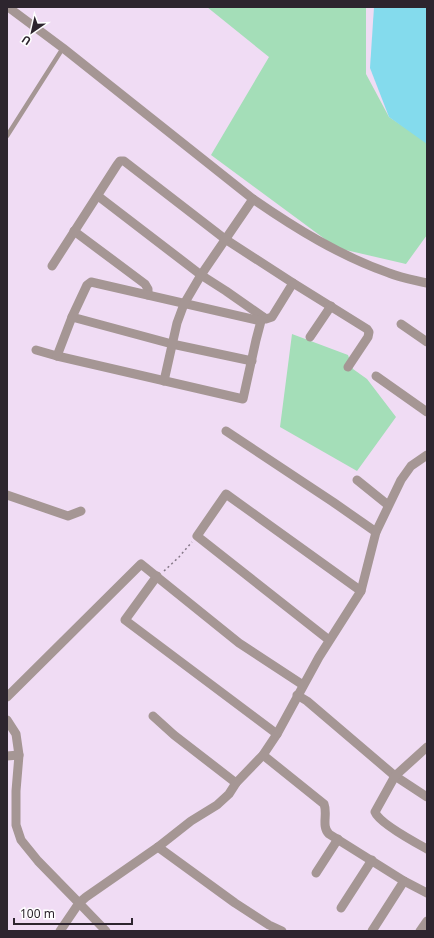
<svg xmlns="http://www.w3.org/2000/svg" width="434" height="938" font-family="'Noto Sans',sans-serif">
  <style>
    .green { fill: #a4deb8 }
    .water { fill: #84dbed }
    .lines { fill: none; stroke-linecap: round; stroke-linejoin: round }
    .path { stroke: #867988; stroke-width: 1.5; stroke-dasharray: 2 3; stroke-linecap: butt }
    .service { stroke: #a59694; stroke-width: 4.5 }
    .minor { stroke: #a59694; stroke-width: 9 }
  </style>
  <rect width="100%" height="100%" fill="#f0dcf4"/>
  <!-- green -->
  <g class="green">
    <polygon points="207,7 366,7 366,74 389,117 427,142 427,235 406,264 337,248 211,155 269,57"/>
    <polygon points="292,334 348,355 353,369 367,379 396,417 357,471 280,427"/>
  </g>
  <!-- water -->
  <polygon class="water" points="374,7 427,7 427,144 389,117 370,68"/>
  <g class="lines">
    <!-- path -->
    <polyline class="path" points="164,571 179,557 192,542"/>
    <!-- service -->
    <polyline class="service" points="7,136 63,48"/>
    <!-- minor -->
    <g class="minor">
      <path d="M 8,7 L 63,48 L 253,199 C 295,228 340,256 389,273 C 401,278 414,280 427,283"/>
      <polyline points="98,196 201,275 226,291 266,319 272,317 293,283"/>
      <polyline points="74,231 145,284 148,289 148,295"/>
      <polyline points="52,266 117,165 120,161 124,161 225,239 293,283 367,329 369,332 368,337 348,367"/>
      <polyline points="72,317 172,344 252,361"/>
      <polyline points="401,324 427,342"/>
      <polyline points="310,337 331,306"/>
      <polyline points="36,350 57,356 243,399 256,340 261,321 263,317"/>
      <polyline points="57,356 72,317 87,285 91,282 261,321"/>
      <polyline points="376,376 427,412"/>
      <polyline points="164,381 177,323 184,304 201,275 253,199"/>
      <polyline points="226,431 333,502 376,532"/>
      <polyline points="357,480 388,505"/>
      <polyline points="7,495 68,516 81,511"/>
      <polyline points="157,576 125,620 277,734"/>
      <polyline points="329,640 197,536 226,494 361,591"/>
      <polyline points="297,695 307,701 395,776 427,797"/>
      <polyline points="7,697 141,564 239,643 303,685"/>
      <polyline points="153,716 174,735 236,783"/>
      <polyline points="7,720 16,734 19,755 16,791 16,825 21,840 38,861 79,903 60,931"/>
      <path d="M 427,747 L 395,776 L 375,812 C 379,823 416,843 427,849"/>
      <path d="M 263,755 L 324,804 C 328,814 321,826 329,834 L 404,881 L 427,893"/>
      <polyline points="7,756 19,755"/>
      <polyline points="158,847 235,903 269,925 282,931"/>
      <polyline points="316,873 338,839"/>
      <polyline points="341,908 372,860"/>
      <polyline points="106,931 79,903 86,897 158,847 191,821 217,805 229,794 236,783 263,755 277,734 319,657 361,591 376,532 401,480 411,466 427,455"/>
      <polyline points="372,931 404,881"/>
      <polyline points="420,931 427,921"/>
    </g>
  </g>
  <!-- border -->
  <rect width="434" height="938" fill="none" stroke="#2d252e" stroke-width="16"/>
  <!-- north arrow -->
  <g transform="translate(32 32) rotate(214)" stroke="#ffffff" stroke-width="3" paint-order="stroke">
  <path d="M0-3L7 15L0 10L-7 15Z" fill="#2d252e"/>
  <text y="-6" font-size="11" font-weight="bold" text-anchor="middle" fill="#2d252e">U</text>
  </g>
  <!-- scale -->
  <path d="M14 918v6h118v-6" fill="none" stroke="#2d252e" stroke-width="2"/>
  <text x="20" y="918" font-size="12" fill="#2d252e" stroke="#ffffff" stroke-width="3" paint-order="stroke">100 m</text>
</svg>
